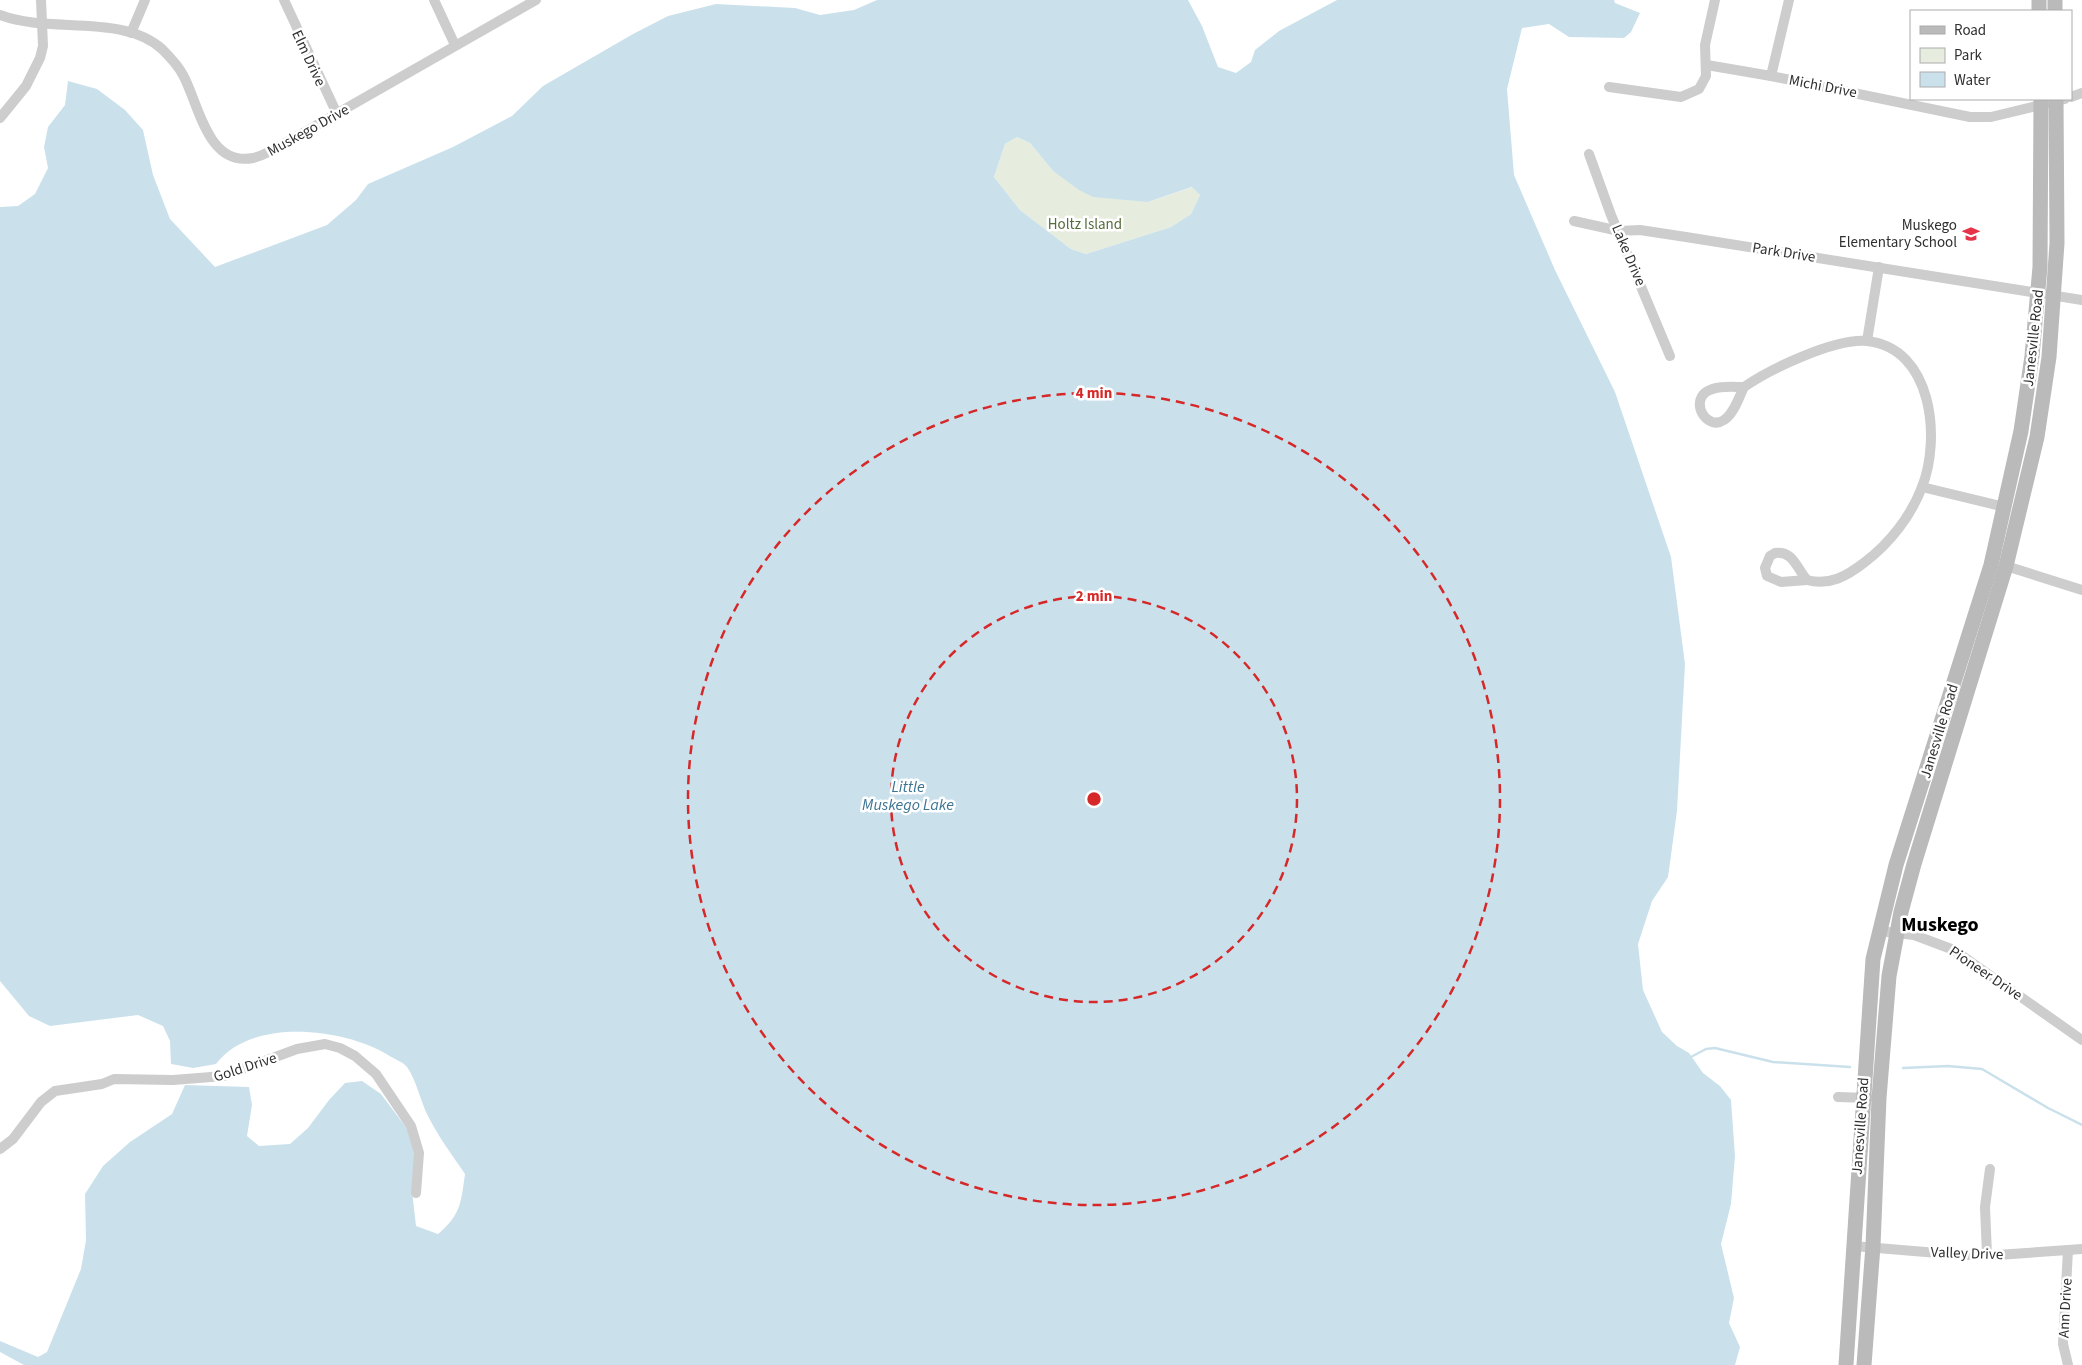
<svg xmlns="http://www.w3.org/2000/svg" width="2082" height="1365" font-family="'Source Sans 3',sans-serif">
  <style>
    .green { fill: #e6edde }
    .water { fill: #cae1ec; fill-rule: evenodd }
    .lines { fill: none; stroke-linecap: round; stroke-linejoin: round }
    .stream { stroke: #cae1ec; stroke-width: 2.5 }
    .minor { stroke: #cdcdcd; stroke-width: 10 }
    .secondary { stroke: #bababa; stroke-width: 15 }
    .ring { fill: none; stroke: #d62828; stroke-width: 2.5; stroke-dasharray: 9 6 }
    .labels { text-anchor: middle; stroke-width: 5; stroke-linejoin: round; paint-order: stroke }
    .street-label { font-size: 15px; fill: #303030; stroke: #fff }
    .park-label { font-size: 15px; fill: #556c3c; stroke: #fff }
    .poi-label { font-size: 15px; fill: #303030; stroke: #fff; text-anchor: end }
    .water-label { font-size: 16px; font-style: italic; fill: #3d7593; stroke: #fff }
    .district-label { font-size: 20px; font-weight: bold; fill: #000; stroke: #fff }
    .centre { fill: #d62828; stroke: #fff; stroke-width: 2.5 }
    .ring-label { font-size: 15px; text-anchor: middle; font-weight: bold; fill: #d62828; stroke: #fff; stroke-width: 5; stroke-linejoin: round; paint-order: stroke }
  </style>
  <rect width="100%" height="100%" fill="#fff"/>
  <!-- green -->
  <polygon class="green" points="1017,137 1030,143 1053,171 1148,202 1193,187 1200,195 1191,214 1171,227 1086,254 1071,249 1020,210 994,177 1005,144"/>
  <!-- water -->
  <path class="water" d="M 877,0 L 1188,0 L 1202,26 L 1218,67 L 1236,73 L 1251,62 L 1255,50 L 1279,31 L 1337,0 L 1614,0 L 1615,3 L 1640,13 L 1631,32 L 1624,38 L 1569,37 L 1549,24 L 1522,28 L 1507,89 L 1514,175 L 1555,270 L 1615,392 L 1671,557 L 1685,664 L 1677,811 L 1668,877 L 1652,901 L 1638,944 L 1643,990 L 1662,1032 L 1677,1046 L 1689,1053 L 1703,1073 L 1720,1086 L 1731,1100 L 1735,1156 L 1731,1204 L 1721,1244 L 1734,1298 L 1729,1323 L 1740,1347 L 1735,1365 L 24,1365 L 0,1352 L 0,1341 L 38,1357 L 47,1352 L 81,1269 L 86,1240 L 85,1194 L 103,1166 L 130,1142 L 172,1114 L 185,1085 L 249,1087 L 252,1105 L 247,1136 L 259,1146 L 290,1144 L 308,1128 L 329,1100 L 345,1083 L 362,1081 L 381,1094 L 408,1130 L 415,1157 L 412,1191 L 416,1226 L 438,1234 C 461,1215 461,1202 465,1174 C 452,1155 438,1136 428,1116 C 421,1103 416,1079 407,1067 C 403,1062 394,1059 388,1055 C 344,1028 251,1017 216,1064 L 193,1068 L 171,1064 L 170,1041 L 163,1026 L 138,1015 L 50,1026 L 29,1016 L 0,981 L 0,207 L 18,206 L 35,194 L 48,168 L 44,147 L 48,127 L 65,105 L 68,81 L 97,89 L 125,110 L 143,130 L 153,175 L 170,219 L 215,267 L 327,225 L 356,200 L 368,184 L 453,147 L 512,116 L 543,86 L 633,34 L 668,16 L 716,4 L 795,8 L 820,15 L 854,10 ZM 1017,137 L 1030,143 L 1053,171 L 1079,190 L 1093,197 L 1148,202 L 1192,187 L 1200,195 L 1191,214 L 1171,227 L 1086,254 L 1071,249 L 1020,210 L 994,177 L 1005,144 Z"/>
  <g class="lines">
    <!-- stream -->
    <g class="stream">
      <polyline points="1689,1058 1706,1049 1715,1048 1773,1062 1850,1067"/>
      <polyline points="1903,1068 1948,1066 1982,1069 2048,1108 2082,1125"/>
    </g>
    <!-- minor -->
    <g class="minor">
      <polyline points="284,0 337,114"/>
      <polyline points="434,0 455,45"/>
      <path d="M 0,15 C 49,34 122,13 162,49 C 170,57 178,65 183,75 C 199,104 207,167 253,158 C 263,156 272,150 280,146 L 536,0"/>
      <polyline points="131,33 145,0"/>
      <polyline points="1707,65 1771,76 1970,117 1991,117 2065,99"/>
      <polyline points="1771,76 1789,0"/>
      <polyline points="1609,87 1681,97 1699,89 1706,76 1705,45 1715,0"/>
      <polyline points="2071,97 2082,93"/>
      <polyline points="0,118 26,86 40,58 43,46 41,0"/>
      <polyline points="1589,154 1611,215 1670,356"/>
      <polyline points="1574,221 1619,231 1640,230 1686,237 2082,300"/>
      <polyline points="1867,341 1879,267"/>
      <path d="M 1744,387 C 1770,369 1835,338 1867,341 C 1933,348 1941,439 1922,487 C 1911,516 1890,543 1865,562 C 1847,576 1830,586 1807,580"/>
      <path d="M 1744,387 C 1739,397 1734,414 1724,420 C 1708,431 1690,404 1706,392 C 1716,385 1733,387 1744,387 Z"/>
      <polyline points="1922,487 2005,507"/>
      <path d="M 1775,553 C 1793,550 1797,569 1807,580 L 1781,582 L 1767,576 L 1765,568 L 1770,556 Z"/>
      <polyline points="2006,566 2082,590"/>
      <polyline points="1879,931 1914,935 1954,950 2082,1040"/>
      <polyline points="1838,1097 1868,1098"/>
      <polyline points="0,1149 13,1139 41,1102 55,1091 102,1084 114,1079 173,1080 224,1076 297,1049 325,1044 340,1048 355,1056 376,1074 411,1126 419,1153 416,1193"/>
      <polyline points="1853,1246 1962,1255 1997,1255 2082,1249"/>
      <polyline points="2068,1250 2063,1344 2068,1365"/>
      <polyline points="1987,1255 1985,1207 1990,1169"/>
    </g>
    <!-- secondary -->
    <g class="secondary">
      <polyline points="2039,0 2039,11"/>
      <polyline points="2055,0 2055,11"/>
      <polyline points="1846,1365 1873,959 1896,865 1991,565 2021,431 2032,356 2040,267 2041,99"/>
      <polyline points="1864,1365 1873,1246 1879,1098 1889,976 1901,912 1914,864 2006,566 2037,437 2049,357 2057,243 2056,99"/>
    </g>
  </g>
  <!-- distance rings -->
  <g class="ring">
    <circle cx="1094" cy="799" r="203"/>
    <circle cx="1094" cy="799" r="406"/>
  </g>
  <!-- icons -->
  <defs>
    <g id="school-bare" transform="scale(1.35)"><path d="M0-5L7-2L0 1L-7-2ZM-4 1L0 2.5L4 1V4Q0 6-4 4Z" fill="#e63348" stroke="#fff" stroke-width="2.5" paint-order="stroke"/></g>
  </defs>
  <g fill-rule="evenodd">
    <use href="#school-bare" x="1971" y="234"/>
  </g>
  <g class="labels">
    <!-- street labels -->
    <g class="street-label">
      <text transform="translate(309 58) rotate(65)" y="5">Elm Drive</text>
      <text transform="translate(1823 86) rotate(11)" y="5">Michi Drive</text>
      <text transform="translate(308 130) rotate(-29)" y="5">Muskego Drive</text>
      <text transform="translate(1784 252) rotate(9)" y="5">Park Drive</text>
      <text transform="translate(1629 255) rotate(67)" y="5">Lake Drive</text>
      <text transform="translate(2033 338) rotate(-84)" y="5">Janesville Road</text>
      <text transform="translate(1939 731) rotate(-73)" y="5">Janesville Road</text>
      <text transform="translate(1986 973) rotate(34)" y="5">Pioneer Drive</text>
      <text transform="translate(245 1067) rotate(-18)" y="5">Gold Drive</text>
      <text transform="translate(1860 1126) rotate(-86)" y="5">Janesville Road</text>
      <text transform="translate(1967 1253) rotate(2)" y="5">Valley Drive</text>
      <text transform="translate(2065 1308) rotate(-87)" y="5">Ann Drive</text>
    </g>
    <!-- park labels -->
    <g class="park-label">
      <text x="1085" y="229">Holtz Island</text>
    </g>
    <!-- poi labels -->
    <g class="poi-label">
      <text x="1957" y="230">Muskego<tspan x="1957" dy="17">Elementary School</tspan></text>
    </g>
    <!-- water labels -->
    <g class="water-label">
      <text x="908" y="792">Little<tspan x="908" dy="18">Muskego Lake</tspan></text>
    </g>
    <!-- district labels -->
    <g class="district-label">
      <text x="1940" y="931">Muskego</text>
    </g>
  </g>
  <circle cx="1094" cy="799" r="8" class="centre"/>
  <g class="ring-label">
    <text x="1094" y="398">4 min</text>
    <text x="1094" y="601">2 min</text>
  </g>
  <!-- legend -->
  <rect x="1910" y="10" width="162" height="90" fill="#ffffff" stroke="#acacac"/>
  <rect x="1920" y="26" width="25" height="8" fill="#bababa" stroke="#acacac"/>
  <text x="1954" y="35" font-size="15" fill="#303030">Road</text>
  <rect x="1920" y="48" width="25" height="15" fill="#e6edde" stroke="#acacac"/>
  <text x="1954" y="60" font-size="15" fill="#303030">Park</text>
  <rect x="1920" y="72" width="25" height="15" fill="#cae1ec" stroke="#acacac"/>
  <text x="1954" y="85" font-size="15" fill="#303030">Water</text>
</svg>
